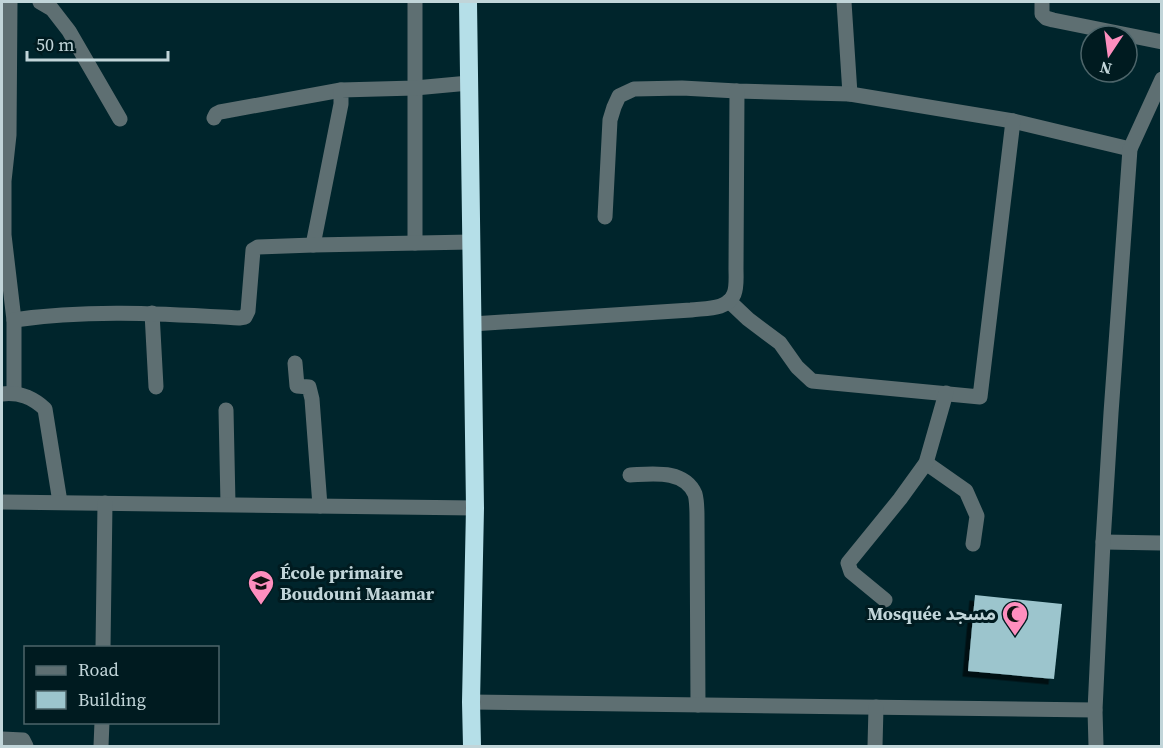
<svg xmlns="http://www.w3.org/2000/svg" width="1163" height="748" font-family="'Source Serif 4','Noto Sans Arabic',serif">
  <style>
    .building { fill: #9cc5cd; filter: url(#shadow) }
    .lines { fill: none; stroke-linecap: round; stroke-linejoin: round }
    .minor { stroke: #5e6f72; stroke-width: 15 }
    .highway { stroke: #b5dfe8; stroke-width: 18 }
    .labels { text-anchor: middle; stroke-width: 6; stroke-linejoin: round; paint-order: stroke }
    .poi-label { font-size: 18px; font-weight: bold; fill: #c1d5d9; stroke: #001b20; text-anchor: start }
  </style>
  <defs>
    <filter id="shadow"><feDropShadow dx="-5.5" dy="5.5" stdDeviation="0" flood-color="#0009"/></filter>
  </defs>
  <rect width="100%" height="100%" fill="#00252c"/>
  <!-- building -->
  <polygon class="building" points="975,595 1062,604 1054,679 968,671"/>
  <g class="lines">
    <!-- minor -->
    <g class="minor">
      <polyline points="10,2 9,135 4,181 4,235 14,320"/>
      <polyline points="40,2 52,9 69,31 120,119"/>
      <polyline points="844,2 850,94"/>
      <polyline points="1042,2 1042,14 1046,18 1053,20 1162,42"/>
      <polyline points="214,118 216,114 220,112 341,90"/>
      <polyline points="605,217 610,120 614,107 619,96 634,89 682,88 737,91 850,94 1013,121 1130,149"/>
      <polyline points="415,243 415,2"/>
      <polyline points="313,245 341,104 341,90 415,88 469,83"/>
      <polyline points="729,301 748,319 780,343 797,367 812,381 980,397 1013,121"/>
      <polyline points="152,313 156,387"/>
      <path d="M 472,324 L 691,310 C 705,308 728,310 734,294 C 737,287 736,277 736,269 L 737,91"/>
      <polyline points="295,363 297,386 309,387 312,399 320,506"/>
      <path d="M 14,393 L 14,320 C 89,309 165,314 239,318 L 245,317 L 248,311 L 253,250 L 258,247 L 313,245 L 471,242"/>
      <path d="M 2,394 C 19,392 32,397 45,409 L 60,502"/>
      <polyline points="226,410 228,504"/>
      <polyline points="926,463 966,491 977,516 973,544"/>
      <path d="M 630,475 C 652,474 684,469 695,494 C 697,501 697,510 697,518 L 698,705"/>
      <polyline points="2,502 475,508"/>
      <polyline points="1103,542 1162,543"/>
      <polyline points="885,600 851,572 848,563 900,499 926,463 946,393"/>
      <polyline points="103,648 105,503"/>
      <polyline points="471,702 1095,710"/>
      <polyline points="2,739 23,740 26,746"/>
      <polyline points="101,746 102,722"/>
      <polyline points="875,746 876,707"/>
      <polyline points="1096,746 1095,710 1103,542 1111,413 1130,149 1162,79"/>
    </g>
    <!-- highway -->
    <polyline class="highway" points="468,2 475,508 471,702 472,746"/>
  </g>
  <!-- icons -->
  <defs>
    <g id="school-pin" transform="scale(1.35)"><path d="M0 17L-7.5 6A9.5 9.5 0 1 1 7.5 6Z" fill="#fe8ebe" stroke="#001b20"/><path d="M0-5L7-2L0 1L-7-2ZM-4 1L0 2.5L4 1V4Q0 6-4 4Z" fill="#111"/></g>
    <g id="mosque-pin" transform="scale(1.35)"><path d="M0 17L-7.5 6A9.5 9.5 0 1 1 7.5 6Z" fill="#fe8ebe" stroke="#001b20"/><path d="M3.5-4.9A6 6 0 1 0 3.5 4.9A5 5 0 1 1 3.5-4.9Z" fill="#111"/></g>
  </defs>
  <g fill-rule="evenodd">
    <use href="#school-pin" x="261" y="583"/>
    <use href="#mosque-pin" x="1015" y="614"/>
  </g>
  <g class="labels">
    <!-- poi labels -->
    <g class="poi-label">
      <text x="280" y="579">École primaire<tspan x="280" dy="21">Boudouni Maamar</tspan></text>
      <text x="996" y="620" text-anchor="end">Mosquée مسجد</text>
    </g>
  </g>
  <!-- border -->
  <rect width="1163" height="748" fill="none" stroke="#c1d5d9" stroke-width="6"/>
  <!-- legend -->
  <rect x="24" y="646" width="195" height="78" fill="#001b20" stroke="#4d656a" stroke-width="1.5"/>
  <rect x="36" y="666" width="30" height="9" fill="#5e6f72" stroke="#4d656a" stroke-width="1.5"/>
  <text x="78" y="676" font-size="18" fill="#c1d5d9">Road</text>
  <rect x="36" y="691" width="30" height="18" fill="#9cc5cd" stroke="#4d656a" stroke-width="1.5"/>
  <text x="78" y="706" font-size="18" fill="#c1d5d9">Building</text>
  <!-- north arrow -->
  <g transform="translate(1109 54) rotate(193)"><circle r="28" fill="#001b20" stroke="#4d656a" stroke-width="1.5"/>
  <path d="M0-4.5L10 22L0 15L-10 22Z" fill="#fe8ebe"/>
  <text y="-9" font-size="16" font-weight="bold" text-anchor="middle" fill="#c1d5d9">N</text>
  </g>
  <!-- scale -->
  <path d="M27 51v9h141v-9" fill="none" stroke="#c1d5d9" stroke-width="3"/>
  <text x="36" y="51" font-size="18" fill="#c1d5d9" stroke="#001b20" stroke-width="4.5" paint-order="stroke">50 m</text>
</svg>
